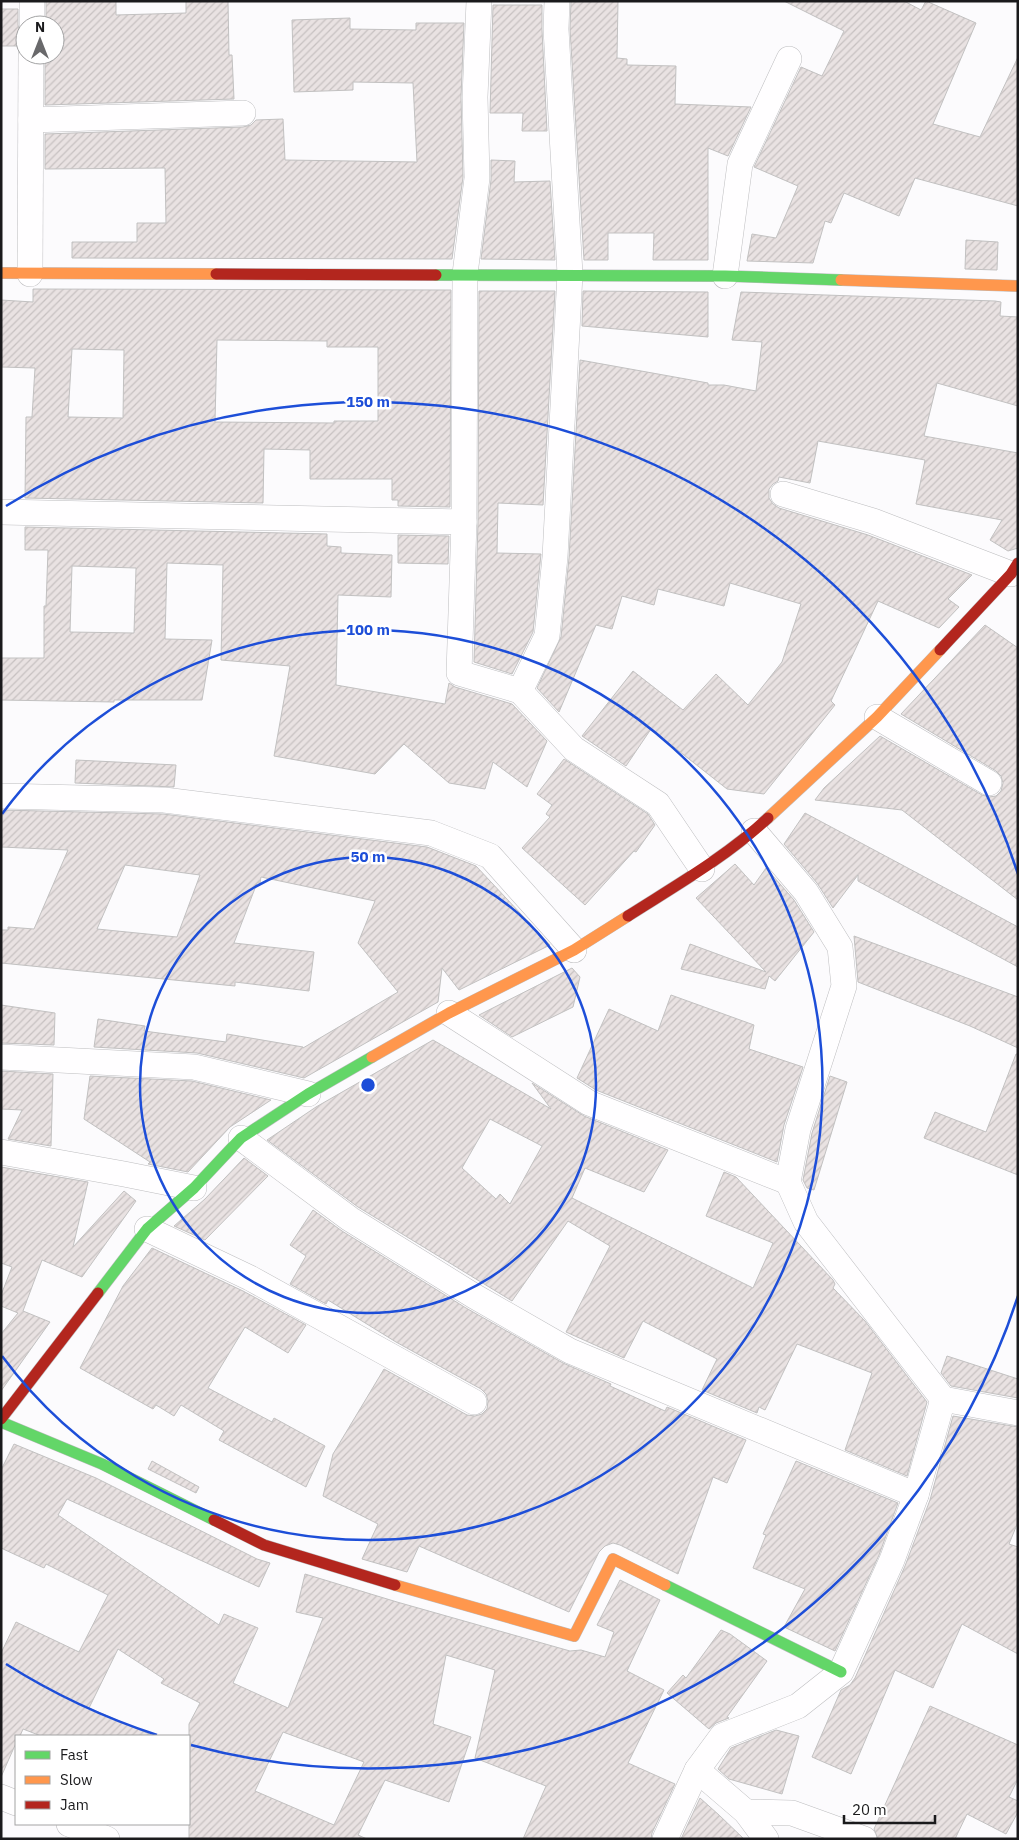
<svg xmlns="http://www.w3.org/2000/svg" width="1019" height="1840" font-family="'IBM Plex Sans',sans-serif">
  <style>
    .building { fill: url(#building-hatch); stroke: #c2c1c1; fill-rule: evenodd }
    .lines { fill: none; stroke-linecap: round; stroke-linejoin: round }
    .street-casing { stroke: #bebec0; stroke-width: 26 }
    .fast-casing { stroke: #bebec0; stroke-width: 12 }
    .slow-casing { stroke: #bebec0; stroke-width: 12 }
    .jam-casing { stroke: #bebec0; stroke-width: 12 }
    .street { stroke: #fffeff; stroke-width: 25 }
    .fast { stroke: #63d668; stroke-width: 11 }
    .slow { stroke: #ff974d; stroke-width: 11 }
    .jam { stroke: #b3261e; stroke-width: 11 }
    .ring { fill: none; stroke: #1d4ed8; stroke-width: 2.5 }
    .centre { fill: #1d4ed8; stroke: #fff; stroke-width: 2.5 }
    .ring-label { font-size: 15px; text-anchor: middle; font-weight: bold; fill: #1d4ed8; stroke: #fff; stroke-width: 5; stroke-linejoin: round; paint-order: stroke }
  </style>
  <defs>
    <pattern id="building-hatch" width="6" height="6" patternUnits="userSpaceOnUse" patternTransform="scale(1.25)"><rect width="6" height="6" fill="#e9e2e2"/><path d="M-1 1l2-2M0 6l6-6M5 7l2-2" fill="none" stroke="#c7c1c1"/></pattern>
  </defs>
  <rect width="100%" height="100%" fill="#fcfbfd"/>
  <!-- building -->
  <g class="building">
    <polygon points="46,1 116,1 116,15 186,13 186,1 228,1 229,55 232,55 234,99 45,105 45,55 55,55 55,25 46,25"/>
    <polygon points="571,1 618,1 617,58 627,59 627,65 676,66 675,104 751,107 728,156 708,148 708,260 653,260 654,233 608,233 608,260 584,260 570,29"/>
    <polygon points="784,1 904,1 921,10 926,1 976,23 933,124 980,137 1018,57 1018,206 915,178 899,216 844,193 831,223 825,221 813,263 747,261 752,234 776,238 798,186 754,167 801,67 822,76 844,31"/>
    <polygon points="493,5 542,5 542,30 547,131 522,131 523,113 490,113"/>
    <polygon points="1,9 18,9 18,25 20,33 25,37 25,42 20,46 1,46"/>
    <polygon points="350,18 350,29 416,30 416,23 464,23 461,97 463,177 452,259 72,258 72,242 137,242 137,223 166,223 165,168 45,169 45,134 243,127 251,125 256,120 283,119 285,160 417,162 413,83 353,82 353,90 294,92 292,20"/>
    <polygon points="491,160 515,161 514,182 550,181 555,260 481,259 491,180"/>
    <polygon points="966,240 998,242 997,270 965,269"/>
    <path d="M 33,289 L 451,290 L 450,507 L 398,506 L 398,500 L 392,500 L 392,479 L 310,479 L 310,450 L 264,449 L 263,503 L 25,498 L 26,417 L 32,417 L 35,368 L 1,367 L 1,300 L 33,302 ZM 217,340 L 327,341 L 327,347 L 378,347 L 378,421 L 334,421 L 334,423 L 215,422 ZM 72,349 L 124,350 L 123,418 L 68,417 Z"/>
    <polygon points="479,291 555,291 543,505 498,503 497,553 541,554 533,632 512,674 474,662 478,522"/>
    <polygon points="583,291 708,292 708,337 582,326"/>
    <polygon points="741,292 995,301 1001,302 1000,316 1018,317 1018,406 937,383 924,436 1018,453 1018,548 1008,551 990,540 1002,520 916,504 925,460 818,441 810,483 779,477 778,481 773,484 769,489 769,498 773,504 779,508 868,535 972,575 948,599 959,607 939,628 878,601 831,701 835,705 764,794 727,789 651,729 626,766 582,736 633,671 683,710 716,674 748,705 782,662 801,604 730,583 724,606 658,589 654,605 622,596 612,629 596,625 559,712 537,688 561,637 569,558 580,360 708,383 708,385 724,385 756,391 762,342 732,340"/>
    <path d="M 25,527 L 327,534 L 327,546 L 341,547 L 341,553 L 392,555 L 391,597 L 338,595 L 336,685 L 445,704 L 449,683 L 455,687 L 512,704 L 547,741 L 527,787 L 493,762 L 485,789 L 449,783 L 404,744 L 375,774 L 274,756 L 290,666 L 221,660 L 223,565 L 167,563 L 165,639 L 212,640 L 202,700 L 114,700 L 114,702 L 1,700 L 1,658 L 44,658 L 44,606 L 46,606 L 48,550 L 25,550 ZM 72,566 L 136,568 L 134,633 L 70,632 Z"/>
    <polygon points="398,535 449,536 448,564 398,563"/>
    <polygon points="985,625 1018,648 1018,900 902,810 815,800 824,788 880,736 982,795 989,797 996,796 1001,791 1003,783 1001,776 996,771 901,714"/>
    <polygon points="564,759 648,814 655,825 636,852 634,851 585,905 522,848 550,817 546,814 552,805 537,794"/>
    <polygon points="76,760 176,765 174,787 75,783"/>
    <path d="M 1,810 L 163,814 L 427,847 L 476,866 L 550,945 L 459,990 L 442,968 L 438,1002 L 304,1078 L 197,1053 L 94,1047 L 98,1019 L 145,1026 L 144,1031 L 226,1042 L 227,1034 L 303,1047 L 303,1048 L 398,992 L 358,943 L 375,901 L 261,877 L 260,883 L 257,883 L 234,943 L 314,952 L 309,991 L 235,982 L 235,986 L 1,963 L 1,930 L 8,930 L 8,927 L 34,929 L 68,850 L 1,847 ZM 125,865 L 200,875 L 177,937 L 97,929 Z"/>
    <polygon points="805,813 1018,927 1018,967 858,881 858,875 833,908 817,883 784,844"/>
    <polygon points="735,864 754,885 766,868 794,900 814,932 775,981 769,976 765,989 681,969 690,944 766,972 696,898"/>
    <polygon points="854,936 1018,997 1018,1048 970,1026 858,982"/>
    <polygon points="572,968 580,977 573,1007 512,1037 479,1015"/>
    <polygon points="671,995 754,1025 749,1049 803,1067 784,1125 777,1162 596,1090 577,1078 609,1009 658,1031"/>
    <polygon points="1,1005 55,1013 54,1045 1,1043"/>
    <path d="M 433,1040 L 551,1109 L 532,1083 L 584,1116 L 668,1150 L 644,1192 L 585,1168 L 572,1198 L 753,1288 L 773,1243 L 706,1216 L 724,1172 L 736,1177 L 833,1280 L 835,1284 L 833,1288 L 865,1321 L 927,1402 L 907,1476 L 845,1450 L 872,1373 L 797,1344 L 765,1410 L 759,1407 L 757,1413 L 702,1390 L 717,1359 L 643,1321 L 624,1358 L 566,1332 L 610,1246 L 568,1221 L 512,1301 L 358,1207 L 267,1140 L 316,1107 ZM 490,1119 L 542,1146 L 510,1204 L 500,1194 L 496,1199 L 462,1168 Z"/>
    <polygon points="1016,1054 1018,1054 1018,1175 924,1138 935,1112 986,1132"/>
    <polygon points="1,1071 53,1074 51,1146 8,1139 22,1110 1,1109"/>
    <polygon points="90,1076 192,1081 271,1100 230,1127 188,1172 148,1164 150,1162 84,1119"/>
    <polygon points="830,1076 847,1082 814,1190 807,1188 803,1180 812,1133"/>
    <polygon points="244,1158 268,1176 205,1240 174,1226 205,1199"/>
    <polygon points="1,1167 88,1182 73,1247 124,1191 136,1201 82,1277 42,1260 23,1311 50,1322 1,1391 1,1334 18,1313 1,1306 1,1295 12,1267 1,1263"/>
    <polygon points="313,1210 342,1231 466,1308 563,1363 611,1384 610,1386 665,1411 667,1407 746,1440 727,1483 713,1477 678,1574 620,1545 613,1543 605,1546 599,1552 569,1612 419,1546 407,1572 362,1559 378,1524 323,1496 333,1454 384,1369 467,1415 475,1416 482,1414 487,1409 488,1401 486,1394 481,1389 396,1342 328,1300 326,1304 290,1284 306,1256 290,1245"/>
    <polygon points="152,1248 243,1291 306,1325 288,1353 245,1327 208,1388 272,1422 274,1418 325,1446 306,1487 219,1440 224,1431 181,1405 174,1416 156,1405 153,1409 80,1368 123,1286"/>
    <polygon points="947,1356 1018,1379 1018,1398 951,1386 941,1373"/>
    <polygon points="953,1416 1018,1427 1018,1522 1009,1544 1018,1547 1018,1654 962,1624 933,1688 895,1670 851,1774 812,1757 841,1690 850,1685 855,1678 905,1566 930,1500"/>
    <path d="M 14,1444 L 96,1478 L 257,1559 L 270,1563 L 259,1587 L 67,1499 L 58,1515 L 219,1625 L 224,1614 L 258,1628 L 233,1683 L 288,1708 L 323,1618 L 296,1612 L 305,1574 L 397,1602 L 570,1651 L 581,1650 L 605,1657 L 614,1632 L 597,1625 L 620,1580 L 660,1600 L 627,1671 L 664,1690 L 628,1763 L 675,1784 L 652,1833 L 651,1839 L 523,1839 L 546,1786 L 475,1758 L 495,1670 L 446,1655 L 433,1724 L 471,1737 L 449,1802 L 385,1780 L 358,1835 L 367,1839 L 189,1839 L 189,1724 L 200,1703 L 161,1683 L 164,1679 L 118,1649 L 89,1708 L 154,1736 L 41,1736 L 23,1729 L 20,1736 L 16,1736 L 16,1743 L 1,1777 L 1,1653 L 16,1622 L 79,1652 L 108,1595 L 46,1564 L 44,1568 L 1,1548 L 1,1470 ZM 283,1732 L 364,1762 L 334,1825 L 255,1791 Z"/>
    <polygon points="152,1461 199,1487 196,1493 148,1469"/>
    <polygon points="796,1461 898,1503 879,1555 835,1651 784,1627 805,1589 753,1568 766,1535 763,1534"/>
    <polygon points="721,1630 730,1634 767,1661 727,1717 729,1718 716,1723 709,1729 667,1693 683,1675 686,1678"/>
    <polygon points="930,1706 1018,1745 1018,1779 1009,1797 1018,1801 1018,1812 1006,1834 967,1814 955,1839 878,1839 874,1829"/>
    <polygon points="776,1730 799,1736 782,1794 729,1779 718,1769 731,1748"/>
    <polygon points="700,1798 719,1815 744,1839 681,1839"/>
  </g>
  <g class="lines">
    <!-- street casing -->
    <g class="street-casing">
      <g id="street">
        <polyline points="479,1 475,97 477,178 465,274 464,522 459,673 520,691 574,749 658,804 702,869"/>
        <polyline points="32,25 32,1"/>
        <polyline points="31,120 243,113"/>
        <polyline points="30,274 31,55"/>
        <polyline points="725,276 740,164 789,59"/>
        <polyline points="783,494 873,521 1011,574"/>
        <polyline points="1,512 464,522"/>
        <polyline points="520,691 547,636 555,557 570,274 556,29 557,1"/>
        <polyline points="877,717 989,783"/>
        <polyline points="1,796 164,800 431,833 490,856 574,950"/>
        <polyline points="754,831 806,892 840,947 844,986 798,1129 788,1182 806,1222 943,1399 1018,1413"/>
        <polyline points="449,1013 589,1103 788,1182"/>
        <polyline points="1,1057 194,1067 308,1094"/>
        <polyline points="241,1138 350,1219 474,1296 570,1351 916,1495"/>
        <polyline points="1,1152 124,1174 194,1188"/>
        <polyline points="147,1229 250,1278 474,1402"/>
        <polyline points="697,1770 746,1812 766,1839"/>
        <polyline points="1,1797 16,1803"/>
        <polyline points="746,1812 792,1813 864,1839"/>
        <polyline points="69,1824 107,1839"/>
        <polyline points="665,1839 697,1770 722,1736 798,1706 841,1672 892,1560 916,1495 943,1399"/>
      </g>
    </g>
    <!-- fast casing -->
    <g class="fast-casing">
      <g id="fast">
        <polyline points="436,275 725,276 841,280"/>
        <polyline points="98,1293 147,1229 194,1188 241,1138 308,1094 372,1057"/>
        <polyline points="1,1422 102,1464 214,1520"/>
        <polyline points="665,1585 841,1672"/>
      </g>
    </g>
    <!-- slow casing -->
    <g class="slow-casing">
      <g id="slow">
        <polyline points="1,273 216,274"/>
        <polyline points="841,280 1018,286"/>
        <polyline points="768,818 877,717 940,650"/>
        <polyline points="372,1057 449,1013 574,950 628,916"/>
        <polyline points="395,1585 574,1636 613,1559 665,1585"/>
      </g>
    </g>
    <!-- jam casing -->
    <g class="jam-casing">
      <g id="jam">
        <polyline points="216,274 436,275"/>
        <polyline points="940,650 1011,574 1018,563"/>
        <path d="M 628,916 C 675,886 726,857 768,818"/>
        <polyline points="1,1419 98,1293"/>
        <polyline points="214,1520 264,1545 395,1585"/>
      </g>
    </g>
    <!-- street -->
    <use href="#street" class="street"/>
    <!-- fast -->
    <use href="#fast" class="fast"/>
    <!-- slow -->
    <use href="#slow" class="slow"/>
    <!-- jam -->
    <use href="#jam" class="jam"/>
  </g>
  <!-- distance rings -->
  <g class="ring">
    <circle cx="368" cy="1085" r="228"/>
    <path d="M2 814A455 455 0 1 1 2 1356"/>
    <path d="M1018 1296A683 683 0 0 1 191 1745M157 1735A683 683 0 0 1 6 1664M6 506A683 683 0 0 1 1018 874"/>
  </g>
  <circle cx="368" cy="1085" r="8" class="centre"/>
  <g class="ring-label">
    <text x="368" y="407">150 m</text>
    <text x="368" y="635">100 m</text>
    <text x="368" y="862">50 m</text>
  </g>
  <!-- border -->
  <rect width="1019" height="1840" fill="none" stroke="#1a1a1c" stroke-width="5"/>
  <!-- legend -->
  <rect x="15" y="1735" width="175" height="90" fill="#ffffff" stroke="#a3a3a4"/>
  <rect x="25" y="1751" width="25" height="8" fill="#63d668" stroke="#a3a3a4"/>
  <text x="60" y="1760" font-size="15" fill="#1a1a1c">Fast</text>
  <rect x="25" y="1776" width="25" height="8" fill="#ff974d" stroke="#a3a3a4"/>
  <text x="60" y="1785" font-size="15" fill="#1a1a1c">Slow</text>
  <rect x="25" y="1801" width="25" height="8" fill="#b3261e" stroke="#a3a3a4"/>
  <text x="60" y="1810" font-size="15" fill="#1a1a1c">Jam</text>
  <!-- north arrow -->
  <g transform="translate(40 40)"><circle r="24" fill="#ffffff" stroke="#a3a3a4"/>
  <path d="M0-4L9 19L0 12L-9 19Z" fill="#69696b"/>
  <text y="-8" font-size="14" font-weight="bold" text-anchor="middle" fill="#1a1a1c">N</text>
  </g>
  <!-- scale -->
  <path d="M844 1815v8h91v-8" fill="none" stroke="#1a1a1c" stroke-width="2.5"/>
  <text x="852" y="1815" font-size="15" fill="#1a1a1c" stroke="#ffffff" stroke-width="4" paint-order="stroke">20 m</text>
</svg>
